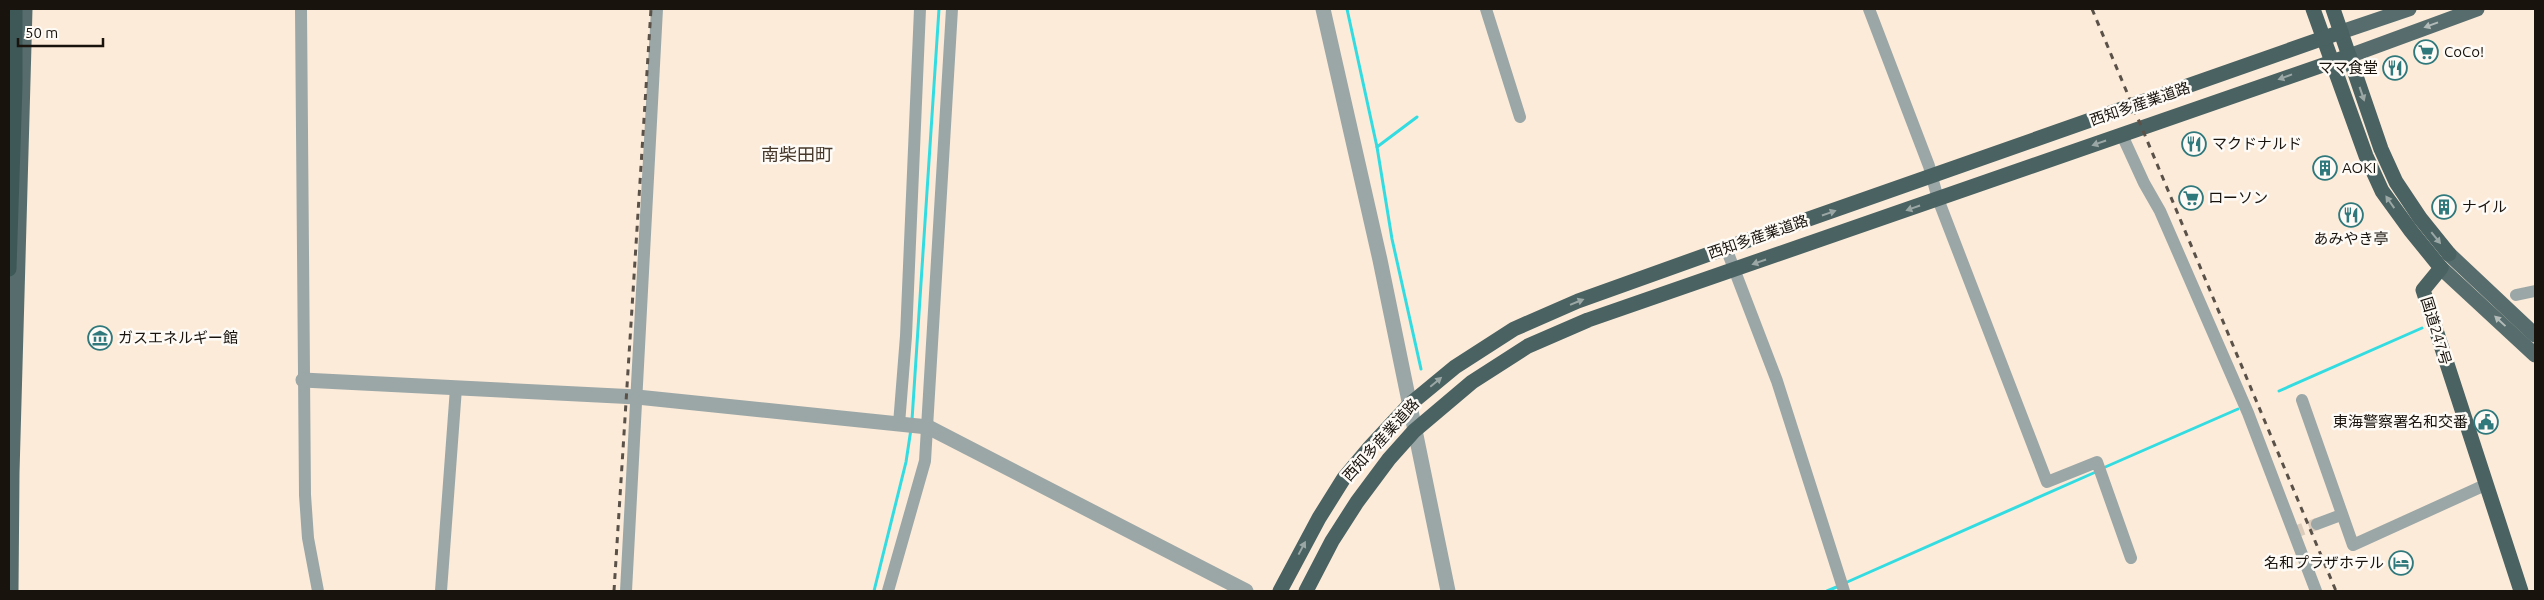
<svg xmlns="http://www.w3.org/2000/svg" width="2544" height="600" font-family="Ubuntu,'Noto Sans JP',sans-serif">
  <style>
    .lines { fill: none; stroke-linecap: round; stroke-linejoin: round }
    .stream { stroke: #33dce1; stroke-width: 3 }
    .minor-tunnel { stroke: #dacbba; stroke-width: 12; stroke-dasharray: 12 6; stroke-linecap: butt }
    .minor { stroke: #9ba7a7; stroke-width: 12 }
    .tertiary { stroke: #9ba7a7; stroke-width: 15 }
    .primary { stroke: #576d6d; stroke-width: 15 }
    .trunk { stroke: #4a6262; stroke-width: 15 }
    .rail { stroke: #5a5148; stroke-width: 3; stroke-dasharray: 6 6; stroke-linecap: butt }
    .motorway-bridge { stroke: #3e5858; stroke-width: 15 }
    .oneway { fill: #b3bbb9 }
    .oneway2 { fill: #9ba7a5 }
    .labels { text-anchor: middle; stroke-width: 5; stroke-linejoin: round; paint-order: stroke }
    .poi-label { font-size: 15px; fill: #19130d; stroke: #fefbf7; text-anchor: start }
    .street-label { font-size: 15px; fill: #19130d; stroke: #fefbf7 }
    .quarter-label { font-size: 18px; fill: #47392b; stroke: #fefbf7 }
  </style>
  <rect width="100%" height="100%" fill="#fcebd9"/>
  <g class="lines">
    <!-- stream -->
    <g class="stream">
      <polyline points="1347,9 1377,147"/>
      <polyline points="1417,117 1377,147 1392,239 1421,369"/>
      <polyline points="2279,391 2422,328"/>
      <polyline points="912,420 939,9"/>
      <polyline points="2103,468 2238,409"/>
      <polyline points="1845,583 2098,471"/>
      <polyline points="874,591 906,462 911,429"/>
      <polyline points="1827,591 1839,586"/>
    </g>
    <!-- minor-tunnel -->
    <polyline class="minor-tunnel" points="2292,533 2317,524"/>
    <!-- minor -->
    <g class="minor">
      <polyline points="301,9 305,495 308,538 318,591"/>
      <polyline points="1486,9 1520,117"/>
      <polyline points="1869,9 1929,166 1938,199 2047,482 2097,462 2131,558"/>
      <polyline points="2122,135 2144,183 2160,211 2248,413 2316,591"/>
      <polyline points="1726,248 1777,381 1844,591"/>
      <polyline points="2516,295 2535,291"/>
      <polyline points="2302,400 2353,545 2485,485"/>
      <polyline points="899,424 906,336 920,9"/>
      <polyline points="2317,524 2341,515"/>
      <polyline points="441,591 456,388"/>
      <polyline points="626,591 657,9"/>
      <polyline points="888,591 925,461 952,9"/>
    </g>
    <!-- tertiary -->
    <g class="tertiary">
      <polyline points="1323,9 1380,260 1448,591"/>
      <polyline points="303,380 637,397 928,427 1246,591"/>
    </g>
    <!-- primary -->
    <g class="primary">
      <polyline points="2341,32 2409,9"/>
      <polyline points="2349,56 2477,9"/>
      <polyline points="2449,254 2535,335"/>
      <polyline points="2441,268 2535,355"/>
      <polyline points="11,591 12,473 25,9"/>
    </g>
    <!-- trunk -->
    <g class="trunk">
      <polyline points="2313,9 2366,156 2382,191 2411,231 2441,268 2423,290 2521,591"/>
      <polyline points="2333,9 2381,149 2396,182 2420,218 2449,254"/>
      <polyline points="1280,591 1319,518 1344,478 1370,447 1409,405 1455,367 1514,329 1578,301 1726,248 2341,32"/>
      <polyline points="1306,591 1332,541 1357,502 1389,459 1414,431 1472,382 1528,346 1588,320 2349,56"/>
    </g>
    <!-- rail -->
    <g class="rail">
      <polyline points="2092,9 2336,591"/>
      <polyline points="614,591 651,9"/>
    </g>
    <!-- motorway-bridge -->
    <polyline class="motorway-bridge" points="9,269 15,85 15,9"/>
  </g>
  <!-- one-way arrows -->
  <defs><path id="oneway-solid" d="M-6-.8H1V-3.2L6.5 0L1 3.2V.8H-6Z" transform="scale(1.25)"/></defs>
  <g class="oneway">
    <use href="#oneway-solid" transform="translate(2431 25) rotate(160)"/>
    <use href="#oneway-solid" transform="translate(2500 321) rotate(-137)"/>
  </g>
  <g class="oneway2">
    <use href="#oneway-solid" transform="translate(2285 77) rotate(160)"/>
    <use href="#oneway-solid" transform="translate(2362 94) rotate(71)"/>
    <use href="#oneway-solid" transform="translate(2099 143) rotate(161)"/>
    <use href="#oneway-solid" transform="translate(2390 202) rotate(-125)"/>
    <use href="#oneway-solid" transform="translate(1913 208) rotate(161)"/>
    <use href="#oneway-solid" transform="translate(1829 213) rotate(-19)"/>
    <use href="#oneway-solid" transform="translate(2436 238) rotate(51)"/>
    <use href="#oneway-solid" transform="translate(1759 262) rotate(161)"/>
    <use href="#oneway-solid" transform="translate(1577 302) rotate(-22)"/>
    <use href="#oneway-solid" transform="translate(1436 382) rotate(-40)"/>
    <use href="#oneway-solid" transform="translate(1302 548) rotate(-62)"/>
  </g>
  <!-- icons -->
  <defs>
    <g id="supermarket-ring" transform="scale(1.25)"><circle r="9.5" fill="#fefbf7" stroke="#2f787b" stroke-width="1.5"/><path d="M-6-5.5h2.5l.6 2H6L4.5 2H-2.5L-4.4-4H-6ZM-1.5 3.2a1.3 1.3 0 1 0 .1 0ZM3 3.2a1.3 1.3 0 1 0 .1 0Z" fill="#2f787b"/></g>
    <g id="restaurant-ring" transform="scale(1.25)"><circle r="9.5" fill="#fefbf7" stroke="#2f787b" stroke-width="1.5"/><path d="M-5-6h1v4h1v-4h1v4h1v-4h1v5L-1.5 .5V6h-2V.5L-5-1ZM5-6V6H3V1.5H1.5Q1.5-4 5-6Z" fill="#2f787b"/></g>
    <g id="building-ring" transform="scale(1.25)"><circle r="9.5" fill="#fefbf7" stroke="#2f787b" stroke-width="1.5"/><path d="M-4-6H4V6H1V3H-1V6H-4ZM-2.5-4.3h1.7v1.8h-1.7ZM.8-4.3h1.7v1.8H.8ZM-2.5-1h1.7V.8h-1.7ZM.8-1h1.7V.8H.8Z" fill="#2f787b"/></g>
    <g id="museum-ring" transform="scale(1.25)"><circle r="9.5" fill="#fefbf7" stroke="#2f787b" stroke-width="1.5"/><path d="M0-6L6-3V-2H-6V-3ZM-5-1h2V3h-2ZM-1-1h2V3h-2ZM3-1h2V3H3ZM-6 4H6V6H-6Z" fill="#2f787b"/></g>
    <g id="civic-ring" transform="scale(1.25)"><circle r="9.5" fill="#fefbf7" stroke="#2f787b" stroke-width="1.5"/><path d="M-.6-6.5H3V-4.5H.6V-3L4-1V1h2V6H-6V1h2V-1L-.6-3ZM-1.2 2.5V6h2.4V2.5Z" fill="#2f787b"/></g>
    <g id="hotel-ring" transform="scale(1.25)"><circle r="9.5" fill="#fefbf7" stroke="#2f787b" stroke-width="1.5"/><path d="M-6-4.5h1.5V1H6V5H4.5V3h-9V5H-6ZM-4 0a1.8 1.8 0 1 1 3.6 0ZM.5 0V-2.5h3Q6-2.5 6 0Z" fill="#2f787b"/></g>
  </defs>
  <g fill-rule="evenodd">
    <use href="#supermarket-ring" x="2426" y="52"/>
    <use href="#restaurant-ring" x="2395" y="68"/>
    <use href="#restaurant-ring" x="2194" y="144"/>
    <use href="#building-ring" x="2325" y="168"/>
    <use href="#supermarket-ring" x="2191" y="198"/>
    <use href="#building-ring" x="2444" y="207"/>
    <use href="#restaurant-ring" x="2351" y="215"/>
    <use href="#museum-ring" x="100" y="338"/>
    <use href="#civic-ring" x="2486" y="422"/>
    <use href="#hotel-ring" x="2401" y="563"/>
  </g>
  <g class="labels">
    <!-- poi labels -->
    <g class="poi-label">
      <text x="2444" y="57">CoCo!</text>
      <text x="2378" y="73" text-anchor="end">ママ食堂</text>
      <text x="2212" y="149">マクドナルド</text>
      <text x="2342" y="173">AOKI</text>
      <text x="2208" y="203">ローソン</text>
      <text x="2462" y="212">ナイル</text>
      <text x="2351" y="244" text-anchor="middle">あみやき亭</text>
      <text x="118" y="343">ガスエネルギー館</text>
      <text x="2468" y="427" text-anchor="end">東海警察署名和交番</text>
      <text x="2384" y="568" text-anchor="end">名和プラザホテル</text>
    </g>
    <!-- street labels -->
    <g class="street-label">
      <text transform="translate(2140 104) rotate(-19)" y="5">西知多産業道路</text>
      <text transform="translate(1758 237) rotate(-19)" y="5">西知多産業道路</text>
      <text transform="translate(2436 331) rotate(73)" y="5">国道247号</text>
      <text transform="translate(1381 440) rotate(-48)" y="5">西知多産業道路</text>
    </g>
    <!-- quarter labels -->
    <g class="quarter-label">
      <text x="797" y="161">南柴田町</text>
    </g>
  </g>
  <!-- border -->
  <rect width="2544" height="600" fill="none" stroke="#19130d" stroke-width="20"/>
  <!-- scale -->
  <path d="M18 38v8h85v-8" fill="none" stroke="#19130d" stroke-width="2.5"/>
  <text x="25" y="38" font-size="15" fill="#19130d" stroke="#fefbf7" stroke-width="4" paint-order="stroke">50 m</text>
</svg>
